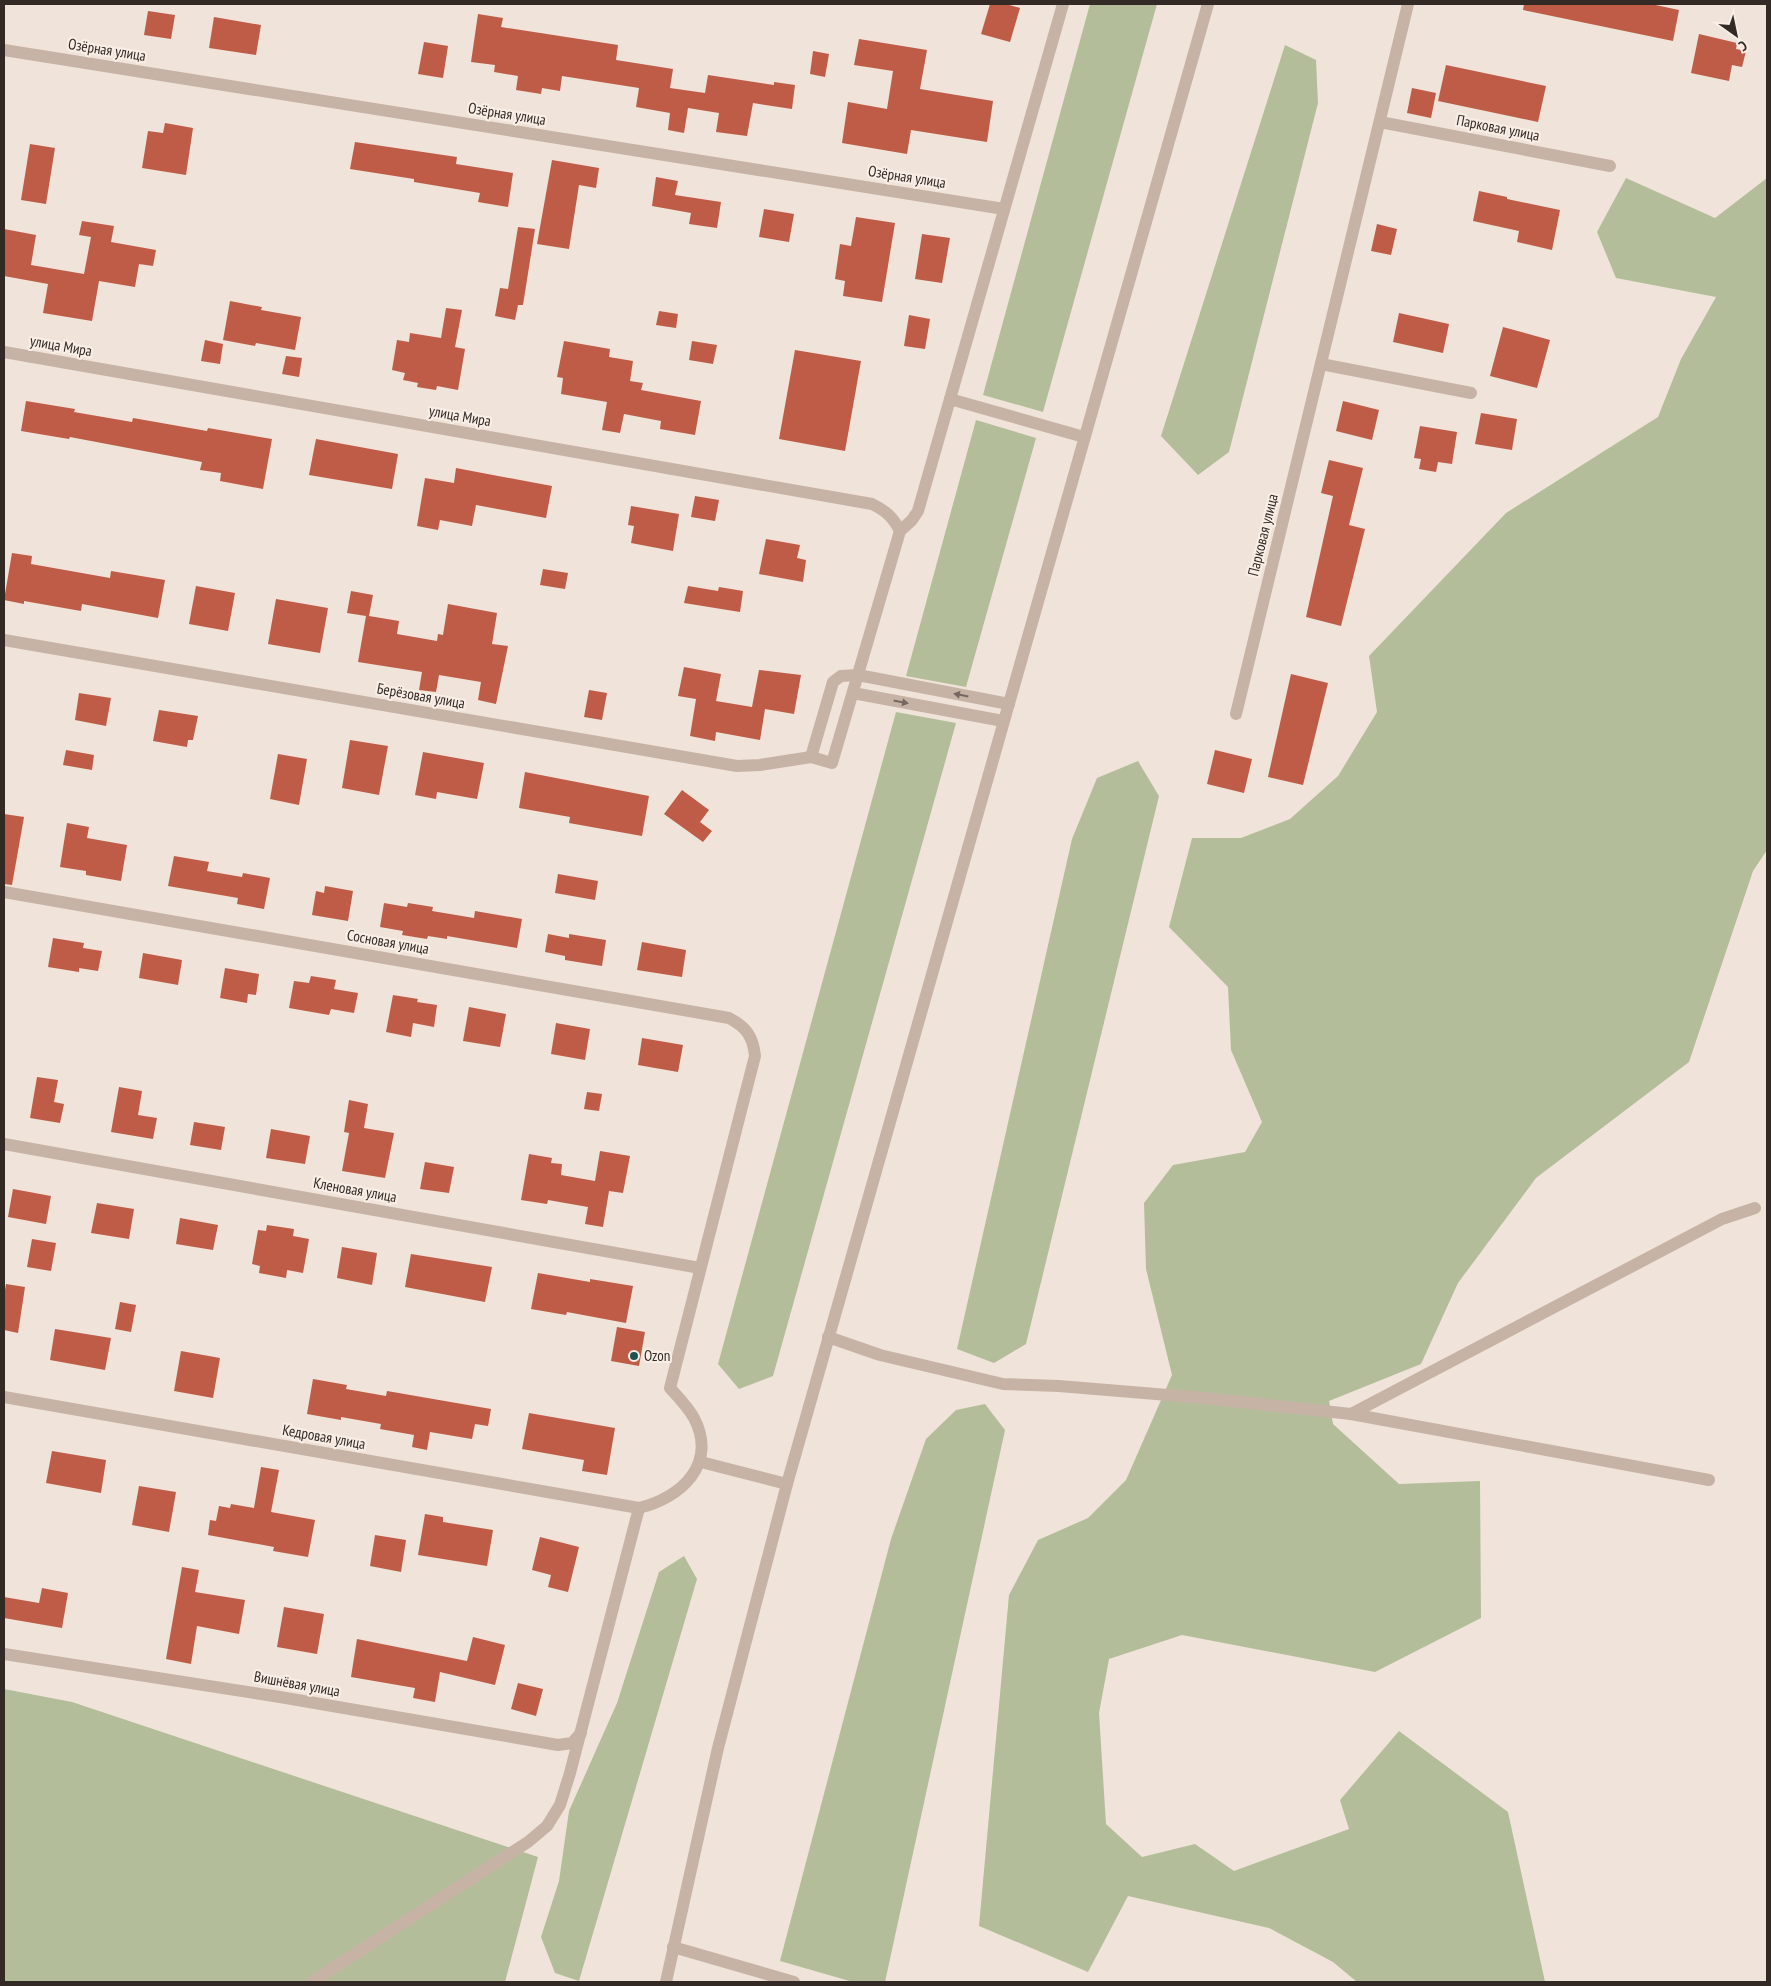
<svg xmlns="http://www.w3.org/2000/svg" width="1771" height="1986" font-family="'PT Sans Narrow',sans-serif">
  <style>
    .green { fill: #b4bd9a }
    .building { fill: #bf5c47 }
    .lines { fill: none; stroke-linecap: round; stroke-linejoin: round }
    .minor { stroke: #c7b3a6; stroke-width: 12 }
    .oneway { fill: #766860 }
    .poi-dot { fill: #1e5252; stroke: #f8eee5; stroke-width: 2 }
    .labels { text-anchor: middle; stroke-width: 4.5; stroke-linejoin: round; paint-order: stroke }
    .street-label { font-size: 15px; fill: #332a26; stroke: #f8eee5 }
    .poi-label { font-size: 15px; fill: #332a26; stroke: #f8eee5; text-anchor: start }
  </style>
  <rect width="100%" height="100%" fill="#f0e3d9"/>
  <!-- green -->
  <g class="green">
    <polygon points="1090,4 1157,4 1043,412 983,395"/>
    <polygon points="1285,45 1316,60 1318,103 1229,452 1198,475 1161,436"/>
    <polygon points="1626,178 1715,218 1767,178 1767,850 1753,871 1689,1062 1536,1178 1458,1283 1421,1364 1329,1401 1333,1424 1399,1484 1480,1481 1481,1618 1375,1672 1182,1635 1109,1659 1099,1713 1106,1824 1142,1857 1195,1844 1234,1871 1349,1829 1340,1800 1399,1731 1508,1812 1545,1982 1357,1982 1333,1962 1269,1928 1128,1896 1088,1972 979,1926 1009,1595 1038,1540 1088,1518 1126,1480 1172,1375 1146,1269 1144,1203 1173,1165 1245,1152 1262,1122 1231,1050 1228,987 1169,927 1192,838 1241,838 1290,819 1338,776 1377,712 1369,656 1506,513 1658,417 1681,359 1716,297 1616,278 1597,232"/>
    <polygon points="976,420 1036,438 966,687 906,676"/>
    <polygon points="896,712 956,723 773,1376 739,1389 718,1364"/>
    <polygon points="1138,761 1159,796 1026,1344 994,1363 957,1349 1072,839 1097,778"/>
    <polygon points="985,1404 1005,1430 885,1982 853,1982 780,1961 891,1539 926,1439 956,1410"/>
    <polygon points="684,1556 697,1579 579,1981 555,1973 541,1937 559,1881 569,1811 617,1703 659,1572"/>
    <polygon points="4,1689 72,1702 538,1857 505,1982 4,1982"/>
  </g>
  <!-- building -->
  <g class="building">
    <polygon points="990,4 1006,4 1020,8 1010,42 981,34"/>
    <polygon points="1524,4 1651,4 1679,10 1673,41 1523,10"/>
    <polygon points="148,11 175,15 171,39 144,35"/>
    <polygon points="478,14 503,18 501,27 618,45 616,60 673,69 670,88 705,93 708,75 774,85 774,82 795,85 792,109 753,103 747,136 716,132 719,113 688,108 684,133 668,130 670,113 636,107 639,88 562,76 560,91 542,88 541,94 516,90 518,76 494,72 495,65 471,62"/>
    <polygon points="214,17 261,25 256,55 209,48"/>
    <polygon points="1699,34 1737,43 1736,49 1746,51 1742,67 1732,65 1729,81 1691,73"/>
    <polygon points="859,39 927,50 920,89 993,101 987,142 911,130 907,154 842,143 848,102 887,109 893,71 854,65"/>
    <polygon points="424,42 448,46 443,78 418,74"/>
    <polygon points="813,51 829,54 825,77 810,74"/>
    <polygon points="1446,65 1546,86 1538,122 1438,101"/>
    <polygon points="1412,88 1436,93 1431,118 1407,113"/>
    <polygon points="165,123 193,128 186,175 142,168 148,131 163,133"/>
    <polygon points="355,142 457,157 456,164 513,173 508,207 478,202 480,193 414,182 414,179 350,169"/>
    <polygon points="30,144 55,148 46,204 21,200"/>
    <polygon points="552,160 599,168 596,188 579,185 569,249 537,244"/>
    <polygon points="656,177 678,181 675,195 721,202 717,228 689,224 691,213 652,206"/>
    <polygon points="1479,191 1507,197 1507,199 1560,210 1552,250 1517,242 1519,231 1473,221"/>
    <polygon points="764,209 794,214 789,242 759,237"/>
    <polygon points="856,217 895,223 882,302 843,296 845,281 835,279 840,244 851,246"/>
    <polygon points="82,221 114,226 111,242 156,250 153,266 139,264 135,287 99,281 92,321 43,313 48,284 4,276 4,229 36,235 31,265 84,274 91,237 79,235"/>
    <polygon points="1377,224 1397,229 1391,255 1371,251"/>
    <polygon points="518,227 535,229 523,305 518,305 515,320 495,316 500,288 508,289"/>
    <polygon points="922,234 950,238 942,283 915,279"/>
    <polygon points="230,301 262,307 261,310 301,317 295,350 256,343 255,346 223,340"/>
    <polygon points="446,308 462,310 455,347 465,349 458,390 437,386 436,390 417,387 418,383 403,380 405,373 392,370 397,340 409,342 410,333 441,338"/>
    <polygon points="659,311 678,314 676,328 656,325"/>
    <polygon points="1399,313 1449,324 1443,353 1393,342"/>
    <polygon points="909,315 930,319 925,349 904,346"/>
    <polygon points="1503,327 1550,340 1537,388 1490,376"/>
    <polygon points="205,340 223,344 220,364 201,361"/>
    <polygon points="564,341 610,349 609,357 633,361 630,381 643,383 641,390 701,401 695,435 660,429 661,421 624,414 620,433 602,430 607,402 561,394 563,378 557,377"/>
    <polygon points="692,341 717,345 713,364 689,360"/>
    <polygon points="795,350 861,361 845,451 779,439"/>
    <polygon points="286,356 302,358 299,377 282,374"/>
    <polygon points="26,401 75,409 74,412 132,422 133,418 207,431 208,428 272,439 263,489 220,481 221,473 200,470 202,462 70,437 69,439 21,431"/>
    <polygon points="1343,401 1379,410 1372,440 1336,431"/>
    <polygon points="1481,413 1517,419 1512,450 1475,444"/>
    <polygon points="1420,426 1457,432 1452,464 1438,462 1436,472 1419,469 1421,459 1414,458"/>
    <polygon points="316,439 398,454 392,489 309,475"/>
    <polygon points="1329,460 1363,468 1349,525 1365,529 1341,626 1306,617 1333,496 1321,493"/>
    <polygon points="456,468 552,486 546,518 476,505 472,526 440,520 438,530 417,526 425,478 454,483"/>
    <polygon points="695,496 719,500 715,521 691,517"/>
    <polygon points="631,506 679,514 673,551 631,543 634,526 628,525"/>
    <polygon points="766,539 800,545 797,558 806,560 803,582 759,574"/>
    <polygon points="12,553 32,556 31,564 110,578 111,571 165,580 158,618 82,604 81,611 24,601 24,604 4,600"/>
    <polygon points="543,569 568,573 565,589 540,585"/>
    <polygon points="196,586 235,593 228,631 189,624"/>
    <polygon points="688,586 718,591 719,587 743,591 740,612 684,603"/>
    <polygon points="351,591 373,595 369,616 399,621 397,634 437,641 438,634 443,635 448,604 497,613 492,644 508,646 496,704 478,700 481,682 439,675 436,692 419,690 422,672 358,662 366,616 347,613"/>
    <polygon points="276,599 328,608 320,653 268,644"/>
    <polygon points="684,667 721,674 716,701 752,707 759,670 801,675 794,714 765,709 760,740 716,732 715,741 690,736 696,699 678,696"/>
    <polygon points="1291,674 1328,683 1303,785 1268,777"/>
    <polygon points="589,690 607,693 602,720 584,717"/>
    <polygon points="79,693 111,698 106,726 75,720"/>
    <polygon points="159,710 198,716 193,740 188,740 187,747 153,741"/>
    <polygon points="350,740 388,746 379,795 342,788"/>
    <polygon points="66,750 94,755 92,770 63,765"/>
    <polygon points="1215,750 1252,759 1244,793 1207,784"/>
    <polygon points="423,752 484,763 477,799 437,792 436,799 415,795"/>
    <polygon points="278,754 307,759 299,805 270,799"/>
    <polygon points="525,772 649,796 642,836 569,823 570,817 519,808"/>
    <polygon points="682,790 709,810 700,822 712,831 703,842 664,814"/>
    <polygon points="4,814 24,817 12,885 4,884"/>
    <polygon points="67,823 89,827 87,838 127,845 121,881 86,875 86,871 60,867"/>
    <polygon points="174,856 209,862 207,871 242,877 243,873 270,878 264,909 237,904 238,898 168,886"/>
    <polygon points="558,874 598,881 595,900 555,893"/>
    <polygon points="325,886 353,891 348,921 312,915 316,891 324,893"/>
    <polygon points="384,903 407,907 408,903 433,907 432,911 474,918 475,911 522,919 517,948 447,936 447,939 428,936 427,939 402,935 403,931 380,927"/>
    <polygon points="548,934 569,938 569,934 606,940 602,966 565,960 565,956 545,952"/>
    <polygon points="53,938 84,943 83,948 102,951 98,971 79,968 79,972 48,967"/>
    <polygon points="642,942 686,950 682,977 637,970"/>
    <polygon points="143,953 182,960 178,985 139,978"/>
    <polygon points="225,968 259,974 256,995 248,994 247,1003 220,998"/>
    <polygon points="311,976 336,980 334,989 358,993 354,1013 331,1009 329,1015 289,1008 294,981 309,983"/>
    <polygon points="393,995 418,999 417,1002 437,1005 434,1027 413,1023 411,1037 386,1032"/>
    <polygon points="469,1007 506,1014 500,1047 463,1041"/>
    <polygon points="556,1023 590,1029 585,1060 551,1054"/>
    <polygon points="642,1038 683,1045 678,1072 638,1065"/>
    <polygon points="37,1077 58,1080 54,1102 64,1104 60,1123 30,1118"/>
    <polygon points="119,1087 142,1091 138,1115 157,1118 153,1139 111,1132"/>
    <polygon points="587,1092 602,1094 599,1111 584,1109"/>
    <polygon points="349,1100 368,1104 364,1128 394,1133 385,1178 342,1171 349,1133 344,1132"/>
    <polygon points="194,1122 225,1127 221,1150 190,1145"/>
    <polygon points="271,1129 310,1136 305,1164 266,1158"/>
    <polygon points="600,1151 630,1156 623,1193 609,1191 603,1227 585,1224 588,1207 548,1200 547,1204 521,1200 529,1154 552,1158 551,1163 562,1164 561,1175 595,1181"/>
    <polygon points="425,1162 454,1167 449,1193 420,1189"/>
    <polygon points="13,1189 51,1196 46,1224 8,1217"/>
    <polygon points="97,1203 134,1209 129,1239 91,1233"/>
    <polygon points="180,1218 218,1225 213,1250 176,1244"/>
    <polygon points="267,1225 294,1229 293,1236 309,1239 303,1273 287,1270 286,1278 259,1273 260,1266 252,1264 258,1230 266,1231"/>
    <polygon points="32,1239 56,1243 51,1271 27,1267"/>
    <polygon points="342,1247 377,1253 372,1285 337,1278"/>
    <polygon points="411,1254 492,1267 485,1302 405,1287"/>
    <polygon points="538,1273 590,1282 590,1279 633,1286 626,1323 567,1312 566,1315 531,1309"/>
    <polygon points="6,1284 25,1287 18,1333 4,1330 4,1296"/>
    <polygon points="120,1302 136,1305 131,1332 115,1329"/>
    <polygon points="617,1327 645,1332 639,1366 611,1361"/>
    <polygon points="55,1329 111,1338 105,1370 50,1360"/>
    <polygon points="181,1351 220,1358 213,1398 174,1391"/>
    <polygon points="313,1379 347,1385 346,1389 386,1396 387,1391 491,1409 488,1426 475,1424 472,1439 430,1432 427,1450 412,1447 414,1435 380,1429 381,1424 341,1417 341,1420 307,1414"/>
    <polygon points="529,1413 615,1428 607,1475 582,1471 584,1460 522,1449"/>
    <polygon points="52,1451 106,1460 101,1493 46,1483"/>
    <polygon points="261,1467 279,1470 271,1512 315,1520 308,1557 273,1551 274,1547 208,1535 210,1520 216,1521 219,1506 230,1508 231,1504 254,1508"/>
    <polygon points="139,1486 176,1492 169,1532 132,1525"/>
    <polygon points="425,1514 443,1517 443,1522 493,1530 487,1566 418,1555"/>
    <polygon points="375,1535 406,1540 401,1572 370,1566"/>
    <polygon points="540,1537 579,1547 568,1592 548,1587 551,1575 532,1570"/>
    <polygon points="182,1567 199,1570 195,1592 245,1600 239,1634 197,1626 191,1664 166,1659"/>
    <polygon points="42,1588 68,1593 62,1628 4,1618 4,1597 39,1603"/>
    <polygon points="284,1607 324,1614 317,1654 277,1647"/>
    <polygon points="473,1637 505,1645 495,1685 440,1672 435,1702 413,1698 415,1688 351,1677 357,1639 467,1661"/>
    <polygon points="518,1683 543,1689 536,1716 511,1709"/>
  </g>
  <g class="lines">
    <!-- minor -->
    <g class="minor">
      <polyline points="4,50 1004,209"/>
      <polyline points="1380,122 1610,166"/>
      <path d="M 4,352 L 872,504 C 886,511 893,517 900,531"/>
      <polyline points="1321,364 1471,393"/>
      <polyline points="950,399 1084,437"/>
      <polyline points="4,640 737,766 760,765 811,757 832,763 900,531 912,520 918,511 1063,4"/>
      <polyline points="853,693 1003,721"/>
      <polyline points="1236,714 1408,4"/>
      <polyline points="811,757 833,682 841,676 858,675 1009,704"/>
      <path d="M 4,892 L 729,1018 C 746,1027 753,1036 755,1056 L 670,1388 C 678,1397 688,1407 694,1418 C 718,1464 681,1498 639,1508 L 4,1397"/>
      <polyline points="4,1144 700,1268"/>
      <polyline points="828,1337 880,1355 1003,1384 1059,1386 1204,1398 1351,1414 1709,1480"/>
      <polyline points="1351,1414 1722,1219 1755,1208"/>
      <polyline points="701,1462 787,1484"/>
      <polyline points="4,1654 280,1697 558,1745 572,1743 581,1733"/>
      <polyline points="673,1947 794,1982"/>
      <polyline points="312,1982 528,1842 547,1826 560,1805 570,1773 639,1508"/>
      <polyline points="666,1982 718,1748 787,1484 1208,4"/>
    </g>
  </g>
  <!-- one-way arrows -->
  <defs><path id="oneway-solid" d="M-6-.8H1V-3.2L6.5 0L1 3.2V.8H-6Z" transform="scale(1.25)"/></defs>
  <g class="oneway">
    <use href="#oneway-solid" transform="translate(961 695) rotate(-169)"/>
    <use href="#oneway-solid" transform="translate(901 702) rotate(11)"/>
  </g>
  <!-- markers -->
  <circle class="poi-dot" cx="634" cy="1356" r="5"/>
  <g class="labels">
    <!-- street labels -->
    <g class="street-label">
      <text transform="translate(107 50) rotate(9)" y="5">Озёрная улица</text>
      <text transform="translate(507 114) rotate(9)" y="5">Озёрная улица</text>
      <text transform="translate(1498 128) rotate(11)" y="5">Парковая улица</text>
      <text transform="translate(907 177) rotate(9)" y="5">Озёрная улица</text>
      <text transform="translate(61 346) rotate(10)" y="5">улица Мира</text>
      <text transform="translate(460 416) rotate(10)" y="5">улица Мира</text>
      <text transform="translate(1263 535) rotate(-76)" y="5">Парковая улица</text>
      <text transform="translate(421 696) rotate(10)" y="5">Берёзовая улица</text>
      <text transform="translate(388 942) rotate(10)" y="5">Сосновая улица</text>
      <text transform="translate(355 1190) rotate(10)" y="5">Кленовая улица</text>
      <text transform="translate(324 1437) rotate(10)" y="5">Кедровая улица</text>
      <text transform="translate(297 1684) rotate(10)" y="5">Вишнёвая улица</text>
    </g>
    <!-- poi labels -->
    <g class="poi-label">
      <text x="644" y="1361">Ozon</text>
    </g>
  </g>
  <!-- border -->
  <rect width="1771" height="1986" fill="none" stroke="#332a26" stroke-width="10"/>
  <!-- north arrow -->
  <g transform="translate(1736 35) rotate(147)" stroke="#f8eee5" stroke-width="4" paint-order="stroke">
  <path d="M0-4L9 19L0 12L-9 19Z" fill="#332a26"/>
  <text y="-8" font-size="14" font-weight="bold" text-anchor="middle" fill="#332a26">С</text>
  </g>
</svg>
